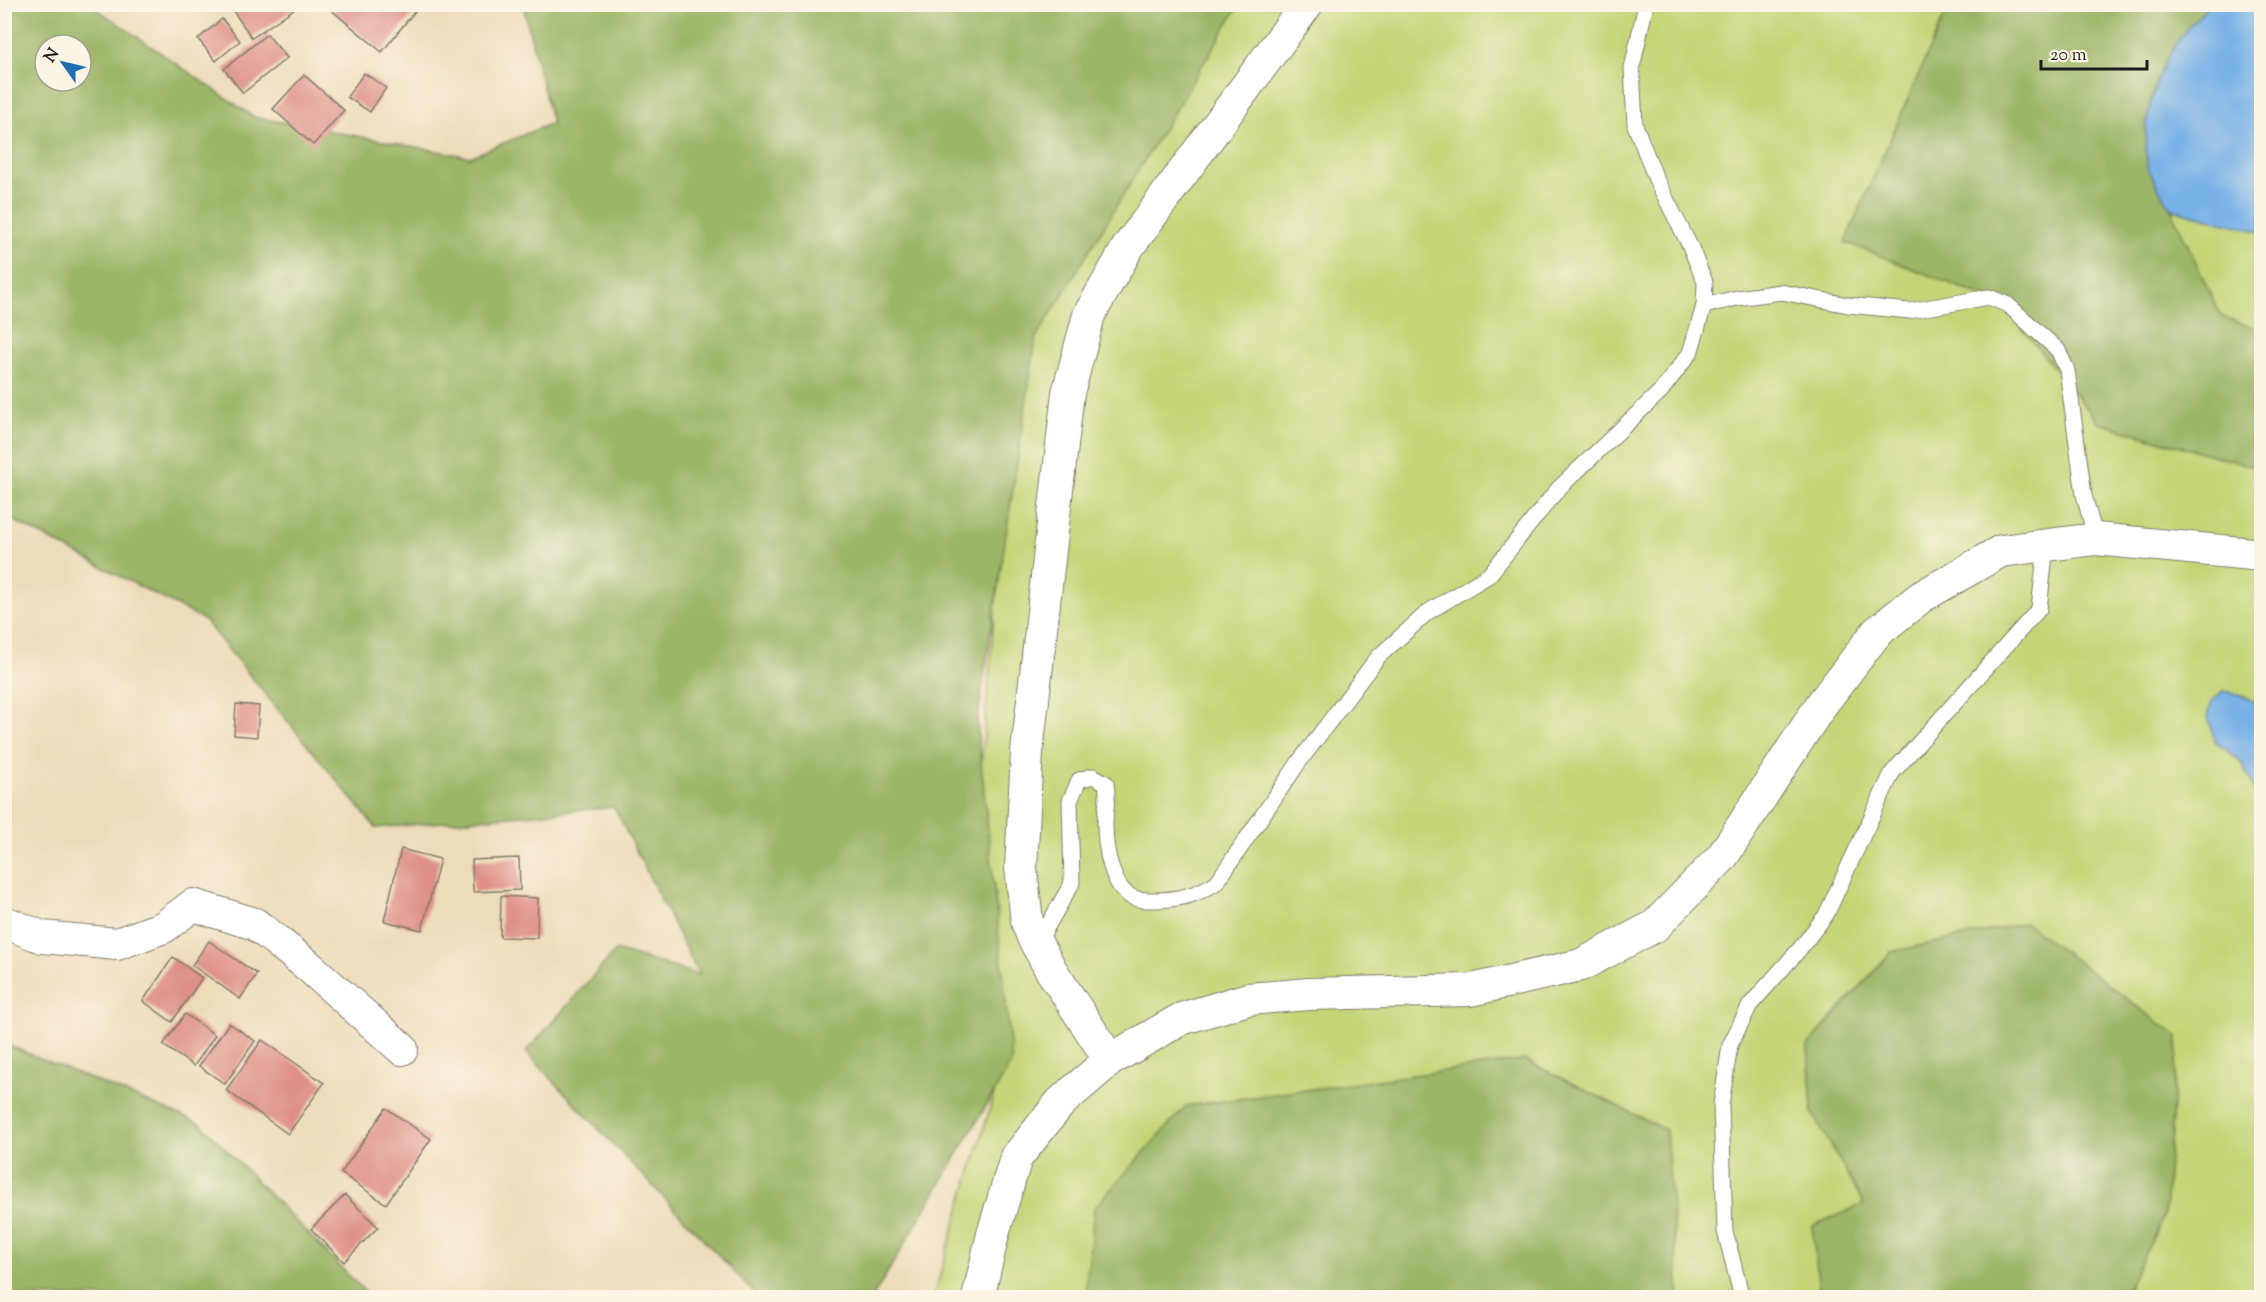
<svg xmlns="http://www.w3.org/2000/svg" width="2266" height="1302" font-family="'Sorts Mill Goudy',serif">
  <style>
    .green { fill: #c4d577; stroke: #70784a; stroke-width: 1.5 }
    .forest { fill: #9bb668; stroke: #5c6942; stroke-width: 1.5; fill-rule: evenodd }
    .water { fill: #77b1e7; stroke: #4a6682; stroke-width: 1.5 }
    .building { fill: #de8f86 }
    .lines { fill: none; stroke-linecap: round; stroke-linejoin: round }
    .lane-casing { stroke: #847c6b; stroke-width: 17 }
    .street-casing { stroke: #847c6b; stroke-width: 34 }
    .lane { stroke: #fff; stroke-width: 15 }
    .street { stroke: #fff; stroke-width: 32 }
  </style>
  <rect width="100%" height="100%" fill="#fcf5e5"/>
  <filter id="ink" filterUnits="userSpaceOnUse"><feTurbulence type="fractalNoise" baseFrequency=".0167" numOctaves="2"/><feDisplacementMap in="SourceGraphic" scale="12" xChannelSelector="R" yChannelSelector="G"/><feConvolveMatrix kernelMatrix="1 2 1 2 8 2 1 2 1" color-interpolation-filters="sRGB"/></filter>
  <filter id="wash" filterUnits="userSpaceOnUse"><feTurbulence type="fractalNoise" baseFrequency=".008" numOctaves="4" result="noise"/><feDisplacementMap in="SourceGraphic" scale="24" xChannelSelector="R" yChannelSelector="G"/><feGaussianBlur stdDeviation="1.35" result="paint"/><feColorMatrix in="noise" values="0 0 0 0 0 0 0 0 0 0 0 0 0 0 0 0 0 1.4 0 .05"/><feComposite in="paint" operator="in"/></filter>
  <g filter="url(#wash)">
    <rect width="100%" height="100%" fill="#eddcba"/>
    <!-- green -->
    <polygon class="green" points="1148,5 2261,5 2261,1297 933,1298 1010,1041 966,935 1029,228"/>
    <!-- forest -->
    <g class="forest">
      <path d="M 4,5 L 91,5 L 254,117 L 470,157 L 552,123 L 523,5 L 1239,5 L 1036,338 L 977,723 L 1012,1062 L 873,1297 L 758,1297 L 526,1052 L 616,950 L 699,975 L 614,807 L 376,828 L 204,620 L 5,516 ZM 45,45 L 81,45 L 81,81 L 45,81 Z"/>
      <polygon points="1949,5 2210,5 2181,36 2164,67 2152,95 2146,131 2148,166 2171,209 2221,316 2261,330 2261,469 2099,423 2002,304 1845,242"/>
      <polygon points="2026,923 2178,1037 2165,1214 2123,1297 1820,1297 1812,1226 1864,1204 1812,1112 1808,1045 1891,952"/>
      <polygon points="5,1044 201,1124 370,1297 5,1297"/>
      <polygon points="1525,1060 1666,1130 1679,1297 1085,1297 1094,1208 1186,1106"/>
    </g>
    <!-- water -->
    <g class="water">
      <path d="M 2210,4 L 2261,5 L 2261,232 L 2171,209 C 2165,197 2150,178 2148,165 C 2139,124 2157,68 2182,35 C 2190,24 2201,15 2210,4 Z"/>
      <polygon points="2223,691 2241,695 2261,706 2261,814 2251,781 2240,761 2215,741 2208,717 2212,701"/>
    </g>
    <g id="blocks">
      <!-- building -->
      <g class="building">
        <polygon points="243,4 301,4 252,38 233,11"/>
        <polygon points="324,4 407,4 415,11 382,52"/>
        <polygon points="222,19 240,41 216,61 198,39"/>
        <polygon points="267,34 287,58 243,93 224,69"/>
        <polygon points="364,73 386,88 370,112 347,97"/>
        <polygon points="304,75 344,110 313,145 273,109"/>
        <polygon points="236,704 259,706 257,737 234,735"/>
        <polygon points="401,849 440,859 422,930 384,921"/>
        <polygon points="519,858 520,890 473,892 472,860"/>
        <polygon points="501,896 538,898 537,938 500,937"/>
        <polygon points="209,941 257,974 240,999 192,965"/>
        <polygon points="173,957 202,978 172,1022 143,1001"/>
        <polygon points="185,1014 215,1035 194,1066 163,1045"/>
        <polygon points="229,1023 255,1041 225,1084 199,1066"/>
        <polygon points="262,1040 324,1083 288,1134 226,1090"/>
        <polygon points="386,1108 431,1139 386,1204 341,1173"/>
        <polygon points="345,1195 378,1227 344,1262 311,1229"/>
      </g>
    </g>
  </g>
  <g filter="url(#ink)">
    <use href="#blocks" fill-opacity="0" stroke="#847c6b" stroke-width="1.5"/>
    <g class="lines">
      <!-- lane casing -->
      <g class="lane-casing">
        <g id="lane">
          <polyline points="1704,306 1737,298 1781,292 1848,305 1909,311 1989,297 2008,305 2058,350 2067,370 2084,495 2096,539"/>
          <path d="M 1033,937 L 1043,934 L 1072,883 L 1070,801 L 1079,780 L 1093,776 L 1106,783 C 1109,798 1105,809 1105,824 C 1105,846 1111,894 1138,899 C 1142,900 1148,900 1152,900 C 1177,900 1196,896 1217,882 L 1299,762 L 1378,657 L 1428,612 L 1489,575 L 1558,489 L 1661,391 L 1690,353 L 1704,306 L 1705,282 L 1690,246 L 1656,179 L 1635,125 L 1632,68 L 1646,4"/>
          <polyline points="1742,1298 1725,1231 1721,1105 1730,1045 1750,1005 1798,951 1826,915 1892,773 2039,609 2046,546"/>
        </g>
      </g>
      <!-- street casing -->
      <g class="street-casing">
        <g id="street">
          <polyline points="4,922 42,937 117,944 164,927 193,905 255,924 306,964 402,1049"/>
          <polyline points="1110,1060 1051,970 1033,937 1027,922 1021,868 1027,752 1068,393 1089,315 1128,247 1307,4"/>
          <polyline points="978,1298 993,1234 1016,1158 1061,1102 1110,1060 1181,1019 1248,999 1309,994 1471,990 1581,965 1655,926 1722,857 1821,705 1877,632 1921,597 2001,551 2096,539 2262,555"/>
        </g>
      </g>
      <!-- lane -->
      <use href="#lane" class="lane"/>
      <!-- street -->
      <use href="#street" class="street"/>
    </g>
  </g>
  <!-- margin -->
  <rect width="2266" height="1302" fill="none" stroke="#fcf5e5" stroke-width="24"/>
  <!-- north arrow -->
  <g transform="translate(63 63) rotate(304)"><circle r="28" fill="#fcf5e5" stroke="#a29e95" stroke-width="1.5"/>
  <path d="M0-4.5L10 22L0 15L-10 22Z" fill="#1f6fb2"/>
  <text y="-9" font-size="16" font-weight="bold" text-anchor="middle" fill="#1c1c1c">N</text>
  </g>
  <!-- scale -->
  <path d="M2041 60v9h106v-9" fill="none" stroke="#1c1c1c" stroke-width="3"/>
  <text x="2050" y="60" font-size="18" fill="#1c1c1c" stroke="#fcf5e5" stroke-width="4.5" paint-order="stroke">20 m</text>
</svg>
